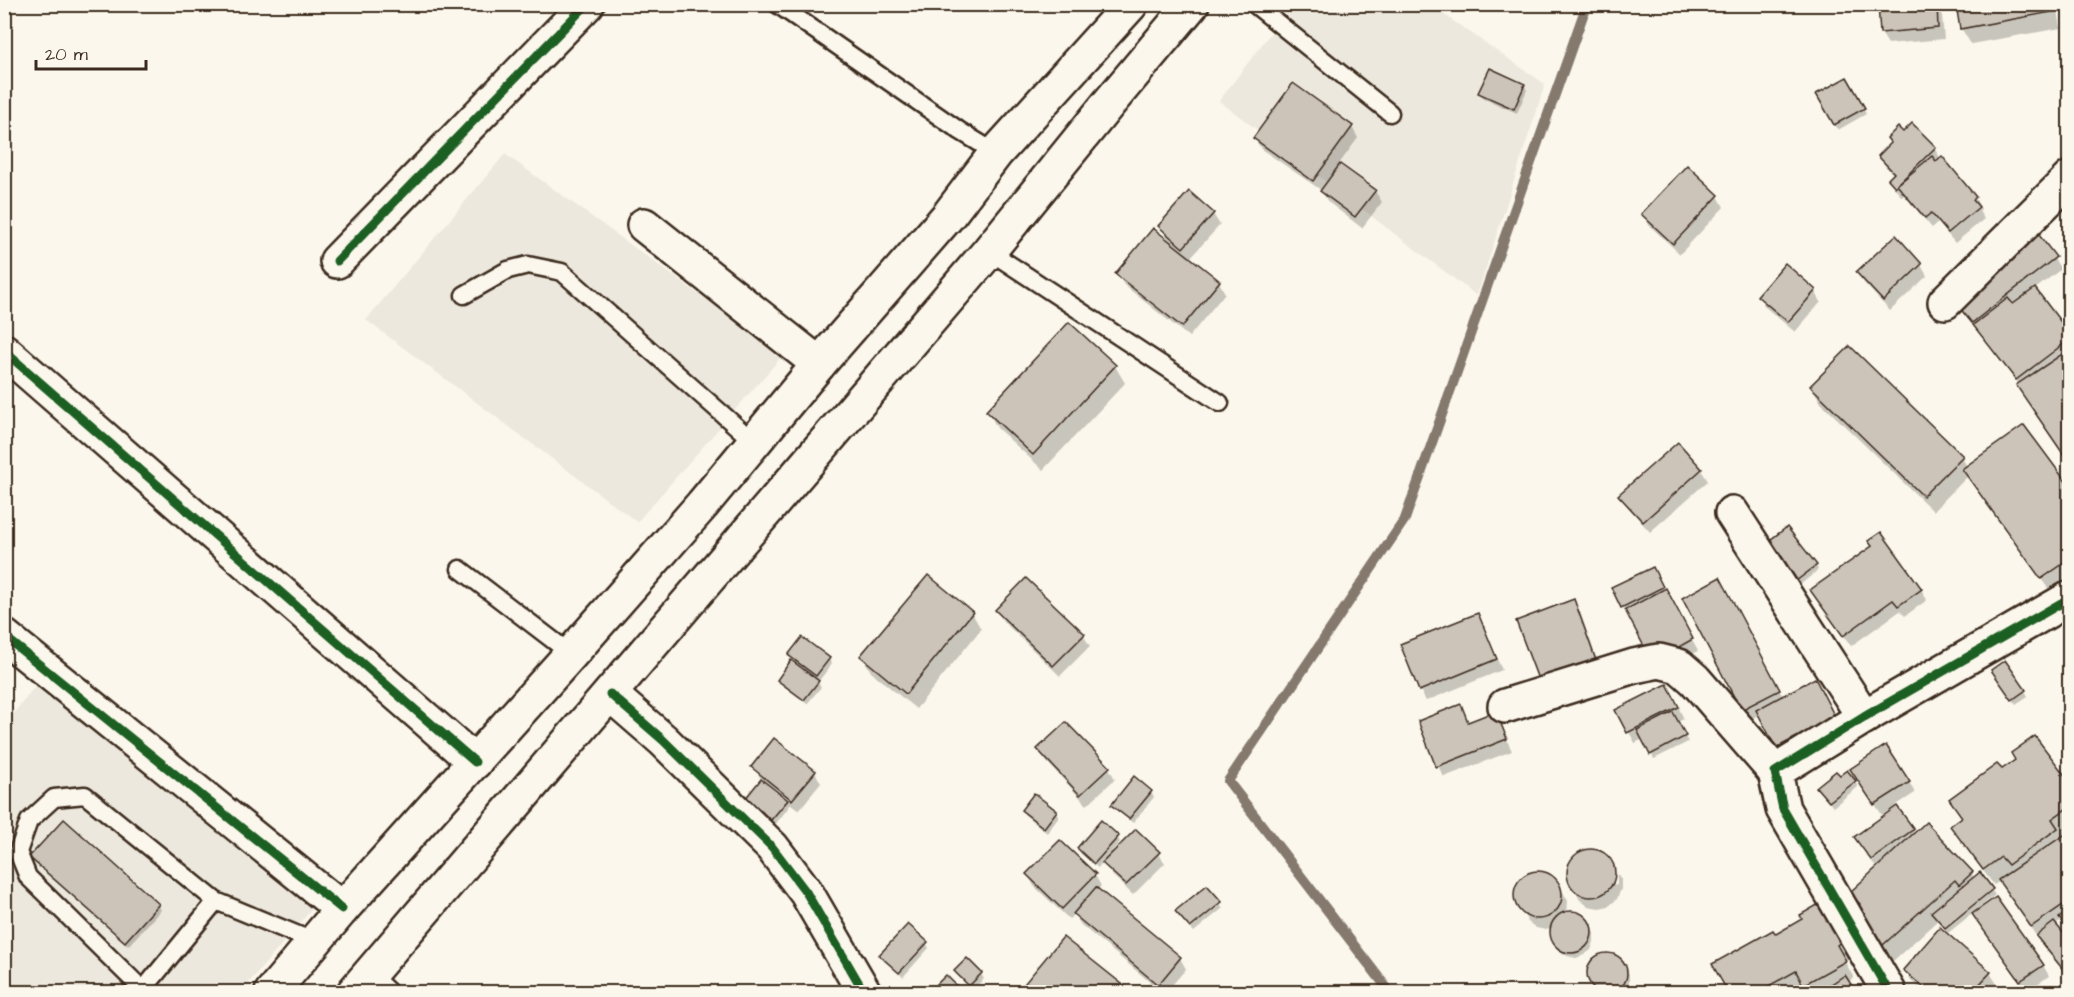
<svg xmlns="http://www.w3.org/2000/svg" width="2074" height="997" font-family="'Architects Daughter',sans-serif">
  <style>
    .built { fill: #ede8dd }
    .shadow { fill: #0003 }
    .lines { fill: none; stroke-linecap: round; stroke-linejoin: round }
    .stream { stroke: #85796d; stroke-width: 10 }
    .building { fill: #ccc4b9; stroke: #3b2a1e; stroke-width: 1.5 }
    .service-casing { stroke: #3b2a1e; stroke-width: 21 }
    .minor-casing { stroke: #3b2a1e; stroke-width: 38 }
    .primary-casing { stroke: #3b2a1e; stroke-width: 38 }
    .service { stroke: #fbf7ec; stroke-width: 16 }
    .minor { stroke: #fbf7ec; stroke-width: 33 }
    .primary { stroke: #fbf7ec; stroke-width: 33 }
    .cycleway-casing { stroke: #fbf7ec; stroke-width: 13 }
    .cycleway { stroke: #1b5e20; stroke-width: 9 }
  </style>
  <rect width="100%" height="100%" fill="#fbf7ec"/>
  <filter id="ink" filterUnits="userSpaceOnUse"><feTurbulence type="fractalNoise" baseFrequency=".0167" numOctaves="2"/><feDisplacementMap in="SourceGraphic" scale="12" xChannelSelector="R" yChannelSelector="G"/><feConvolveMatrix kernelMatrix="1 2 1 2 8 2 1 2 1" color-interpolation-filters="sRGB"/></filter>
  <g filter="url(#ink)">
    <!-- built -->
    <g class="built">
      <polygon points="1292,5 1430,5 1545,84 1477,296 1219,101"/>
      <polygon points="505,154 783,355 637,522 366,320"/>
      <polygon points="39,681 318,902 241,992 18,992 5,981 5,724"/>
    </g>
    <!-- shadow -->
    <g class="shadow">
      <polygon points="1879,4 1941,4 1944,39 1888,44 1881,33"/>
      <polygon points="1957,4 2057,4 2061,28 1971,44 1961,28"/>
      <polygon points="1846,79 1866,114 1838,130 1818,95"/>
      <polygon points="1524,85 1527,90 1517,113 1483,98 1480,93"/>
      <polygon points="1352,127 1358,138 1339,164 1375,191 1382,202 1362,228 1328,202 1321,190 1261,149 1255,138"/>
      <polygon points="1903,134 1934,148 1941,159 1975,198 1981,209 1979,211 1984,219 1955,243 1938,223 1932,228 1904,195 1902,197 1896,190 1889,179 1894,175 1886,167 1879,156 1892,144 1888,139"/>
      <polygon points="1189,193 1213,214 1220,225 1189,259 1219,282 1225,293 1189,337 1124,285 1117,274 1170,243 1160,226"/>
      <polygon points="1718,196 1724,207 1680,254 1649,225 1643,214"/>
      <polygon points="1895,237 1921,265 1927,276 1890,311 1864,283 1857,272"/>
      <polygon points="2039,237 2061,269 2034,290 2070,336 2070,464 2027,401 2019,384 1962,312 1956,301"/>
      <polygon points="1815,291 1821,302 1795,332 1765,307 1759,296"/>
      <polygon points="1069,324 1115,366 1125,383 1043,470 997,428 988,411"/>
      <polygon points="1812,387 1962,457 1967,467 2070,490 2070,582 2052,594 1968,476 1933,511 1821,403"/>
      <polygon points="1678,444 1701,470 1708,481 1650,532 1627,506 1620,495"/>
      <polygon points="1771,548 1816,565 1818,570 1800,585"/>
      <polygon points="1652,569 1698,651 1675,663 1628,611 1626,612 1613,588"/>
      <polygon points="1921,589 1927,600 1905,616 1900,611 1851,646 1812,591"/>
      <polygon points="1726,590 1783,697 1840,728 1783,758 1760,714 1749,720 1742,709"/>
      <polygon points="1574,601 1580,612 1603,677 1549,697"/>
      <polygon points="997,610 1083,635 1090,646 1060,676 1003,621"/>
      <polygon points="972,613 981,629 916,709 871,672 862,656"/>
      <polygon points="1477,614 1502,670 1426,701 1420,690"/>
      <polygon points="790,655 829,659 832,664 818,682 821,687 807,704 782,685 779,680 796,666"/>
      <polygon points="1996,676 2025,691 2028,696 2016,704"/>
      <polygon points="1673,696 1684,719 1677,722 1688,742 1654,759 1643,739 1635,743 1629,732"/>
      <polygon points="1460,706 1469,723 1495,713 1512,751 1444,777 1438,766"/>
      <polygon points="1066,724 1109,768 1115,779 1087,805 1046,761 1039,750"/>
      <polygon points="753,767 815,772 821,783 799,810 791,804 775,825 749,804 762,780"/>
      <polygon points="2001,771 2070,785 2070,829 2060,837 2061,839 2070,833 2070,931 2062,921 2055,925 2070,944 2070,979 2044,948 2000,881 1994,885 1962,843 1952,827 1962,819 1951,800"/>
      <polygon points="1840,777 1855,782 1858,787 1833,807 1821,792"/>
      <polygon points="1859,780 1909,782 1915,793 1895,806 1915,834 1926,824 1975,878 1980,874 1995,895 1980,907 2043,965 2049,976 2027,991 1973,913 1948,933 1938,920 1893,961 1863,928 1859,907 1851,893 1877,869 1856,837 1891,812 1890,810 1882,815"/>
      <polygon points="1151,792 1154,797 1133,823 1116,810 1113,805"/>
      <polygon points="1035,795 1056,812 1059,817 1047,833 1025,815 1022,810"/>
      <polygon points="1117,836 1120,842 1112,851 1114,853 1158,853 1165,863 1133,895 1111,874 1103,861 1098,868 1081,854 1078,849"/>
      <polygon points="1590,850 1600,852 1608,858 1614,867 1614,885 1617,885 1617,873 1621,879 1621,889 1617,899 1609,906 1599,908 1588,906 1580,900 1568,879 1568,869 1572,860 1580,853"/>
      <polygon points="30,857 158,905 161,910 128,946 33,862"/>
      <polygon points="1537,872 1548,873 1556,879 1568,901 1567,914 1580,915 1589,926 1594,933 1594,942 1591,950 1584,955 1576,958 1567,956 1560,951 1552,937 1552,928 1546,930 1536,928 1528,922 1516,901 1515,890 1519,881 1527,874"/>
      <polygon points="1028,875 1095,875 1101,886 1097,890 1180,958 1186,969 1166,992 1162,992 1081,925 1074,914 1069,919 1034,886"/>
      <polygon points="1207,887 1223,908 1194,932 1180,916"/>
      <polygon points="1819,906 1849,959 1845,962 1854,978 1847,982 1854,992 1809,992 1806,987 1795,992 1730,992 1714,964 1775,936 1804,920"/>
      <polygon points="1940,930 1990,973 1997,984 1989,992 1925,992 1911,981 1905,970"/>
      <polygon points="1063,939 1130,992 1023,992 1022,989"/>
      <polygon points="926,943 929,948 903,977 884,961 881,956"/>
      <polygon points="1606,954 1615,955 1622,960 1629,974 1629,983 1624,992 1596,992 1588,978 1588,969 1591,962 1598,956"/>
      <polygon points="956,971 981,974 984,979 972,990"/>
    </g>
    <g class="lines">
      <!-- stream -->
      <polyline class="stream" points="1390,992 1228,781 1405,519 1587,4"/>
    </g>
    <!-- building -->
    <g class="building">
      <polygon points="1878,4 1937,4 1938,28 1880,33"/>
      <polygon points="1956,4 2051,4 2052,12 1960,29"/>
      <polygon points="1490,68 1525,84 1514,109 1478,93"/>
      <polygon points="1847,77 1865,108 1834,125 1816,94"/>
      <polygon points="1293,83 1353,126 1313,181 1253,138"/>
      <polygon points="1912,123 1936,147 1895,187 1888,179 1894,173 1878,156 1891,143 1887,138 1898,127 1903,132"/>
      <polygon points="1932,156 1936,161 1942,156 1976,197 1973,200 1979,207 1948,233 1931,213 1925,218 1897,185"/>
      <polygon points="1340,164 1376,190 1355,217 1320,191"/>
      <polygon points="1687,165 1719,195 1673,244 1641,214"/>
      <polygon points="1189,191 1214,213 1183,248 1158,226"/>
      <polygon points="1153,228 1220,281 1182,327 1115,274"/>
      <polygon points="1896,235 1922,264 1883,301 1856,272"/>
      <polygon points="2039,235 2056,257 1972,323 1954,301"/>
      <polygon points="1785,263 1816,290 1788,322 1757,296"/>
      <polygon points="2035,288 2070,334 2070,339 2016,380 1973,325 2008,298 2013,304"/>
      <polygon points="1069,322 1116,365 1033,455 986,411"/>
      <polygon points="1850,346 1963,456 1923,496 1810,386"/>
      <polygon points="2070,349 2070,460 2068,461 2016,385"/>
      <polygon points="2024,425 2070,487 2070,559 2041,579 1962,469"/>
      <polygon points="1678,442 1702,469 1643,522 1618,495"/>
      <polygon points="1787,527 1817,565 1796,581 1766,543"/>
      <polygon points="1881,532 1922,589 1898,606 1893,600 1843,636 1810,590 1872,546 1868,541"/>
      <polygon points="1653,567 1663,587 1621,608 1611,587"/>
      <polygon points="928,575 973,612 906,694 860,656"/>
      <polygon points="1720,577 1780,690 1741,710 1682,598"/>
      <polygon points="1026,578 1085,634 1053,666 995,610"/>
      <polygon points="1666,588 1693,639 1668,653 1649,656 1625,610"/>
      <polygon points="1574,599 1598,666 1541,687 1516,621"/>
      <polygon points="1478,613 1497,659 1419,691 1400,644"/>
      <polygon points="802,637 830,658 816,676 788,655"/>
      <polygon points="791,660 819,681 804,700 777,680"/>
      <polygon points="2005,660 2026,690 2012,700 1991,670"/>
      <polygon points="1815,678 1835,717 1776,748 1756,710"/>
      <polygon points="1667,684 1679,707 1627,733 1615,710"/>
      <polygon points="1461,704 1468,722 1496,711 1507,739 1436,767 1418,721"/>
      <polygon points="1673,712 1686,736 1650,755 1637,730"/>
      <polygon points="1066,722 1110,767 1080,795 1037,749"/>
      <polygon points="2035,736 2070,782 2070,806 2052,819 2058,828 2008,865 2001,857 1983,870 1950,826 1962,817 1949,799 1997,764 2002,769 2015,760 2011,753"/>
      <polygon points="774,738 816,771 792,800 751,767"/>
      <polygon points="1886,745 1910,782 1874,805 1850,769"/>
      <polygon points="1847,770 1856,781 1829,802 1816,787 1836,771 1840,775"/>
      <polygon points="1134,776 1152,791 1129,819 1111,805"/>
      <polygon points="761,779 788,800 771,820 745,799"/>
      <polygon points="1034,793 1057,811 1044,828 1021,810"/>
      <polygon points="1897,806 1914,829 1871,860 1854,837"/>
      <polygon points="64,819 159,904 125,942 29,857"/>
      <polygon points="1101,820 1119,836 1094,864 1077,848"/>
      <polygon points="1926,822 1973,872 1959,885 1955,880 1883,945 1851,912 1860,904 1849,893"/>
      <polygon points="1136,829 1160,852 1126,885 1102,863"/>
      <polygon points="2070,831 2070,900 2031,927 1998,880"/>
      <polygon points="1060,840 1096,874 1062,909 1026,874"/>
      <circle cx="1591" cy="873" r="24"/>
      <circle cx="1538" cy="895" r="24"/>
      <polygon points="1980,872 1993,889 1945,928 1931,912"/>
      <polygon points="1207,885 1222,902 1190,928 1175,911"/>
      <polygon points="1096,887 1181,957 1158,985 1073,914"/>
      <polygon points="1996,897 2044,965 2020,981 1972,914"/>
      <polygon points="1819,904 1841,942 1837,945 1846,961 1803,985 1796,971 1758,992 1728,992 1712,964 1773,930 1776,934 1802,919 1800,915"/>
      <polygon points="2070,909 2070,931 2059,918"/>
      <circle cx="1571" cy="932" r="21"/>
      <polygon points="2054,922 2070,941 2070,978 2036,936"/>
      <polygon points="908,924 928,942 899,973 879,955"/>
      <polygon points="1940,927 1991,972 1975,989 1979,992 1929,992 1903,970"/>
      <polygon points="1063,937 1132,992 1024,992 1020,989"/>
      <circle cx="1607" cy="973" r="20"/>
      <polygon points="967,958 982,973 969,986 954,971"/>
      <polygon points="946,975 962,991 960,992 940,992 934,987"/>
      <polygon points="1845,975 1856,992 1826,992 1824,989"/>
    </g>
    <g class="lines">
      <!-- service casing -->
      <g class="service-casing">
        <g id="service">
          <polyline points="777,4 960,131 996,153"/>
          <polyline points="1254,4 1390,113"/>
          <polyline points="989,251 1220,403"/>
          <polyline points="464,295 508,270 528,265 562,272 754,442"/>
          <polyline points="460,569 571,654"/>
          <polyline points="370,974 389,992"/>
          <polyline points="143,990 216,901"/>
          <polyline points="145,992 28,877 18,852 29,821 54,798 85,795 216,901 315,942"/>
        </g>
      </g>
      <!-- minor casing -->
      <g class="minor-casing">
        <g id="minor">
          <polyline points="644,225 819,364"/>
          <polyline points="337,261 587,4"/>
          <polyline points="1945,302 2070,178"/>
          <polyline points="4,351 475,762"/>
          <polyline points="1732,513 1864,717"/>
          <polyline points="4,636 342,909"/>
          <polyline points="610,694 663,740 772,847 806,892 864,992"/>
          <polyline points="1505,706 1634,666 1659,661 1679,666 1695,680 1775,772"/>
          <polyline points="1889,992 1783,809 1775,772 1864,717 2070,598"/>
        </g>
      </g>
      <!-- primary casing -->
      <g class="primary-casing">
        <g id="primary">
          <polyline points="272,992 342,909 571,654 702,505 819,364 948,216 996,153 1131,4"/>
          <polyline points="354,992 989,251 1109,103 1192,4"/>
        </g>
      </g>
      <!-- service -->
      <use href="#service" class="service"/>
      <!-- minor -->
      <use href="#minor" class="minor"/>
      <!-- primary -->
      <use href="#primary" class="primary"/>
      <!-- cycleway casing -->
      <g class="cycleway-casing">
        <g id="cycleway">
          <polyline points="337,261 587,4"/>
          <polyline points="4,351 475,762"/>
          <polyline points="4,636 342,909"/>
          <polyline points="610,694 663,740 772,847 806,892 864,992"/>
          <polyline points="1889,992 1783,809 1775,772 1864,717 2070,598"/>
        </g>
      </g>
      <!-- cycleway -->
      <use href="#cycleway" class="cycleway"/>
    </g>
  </g>
  <!-- margin -->
  <rect width="2074" height="997" fill="none" stroke="#fbf7ec" stroke-width="24"/>
  <rect x="12" y="12" width="2050" height="973" fill="none" stroke="#3b2a1e" stroke-width="2" filter="url(#ink)"/>
  <!-- scale -->
  <path d="M36 60v9h110v-9" fill="none" stroke="#3b2a1e" stroke-width="3"/>
  <text x="45" y="60" font-size="18" fill="#3b2a1e" stroke="#fbf7ec" stroke-width="4.5" paint-order="stroke">20 m</text>
</svg>
